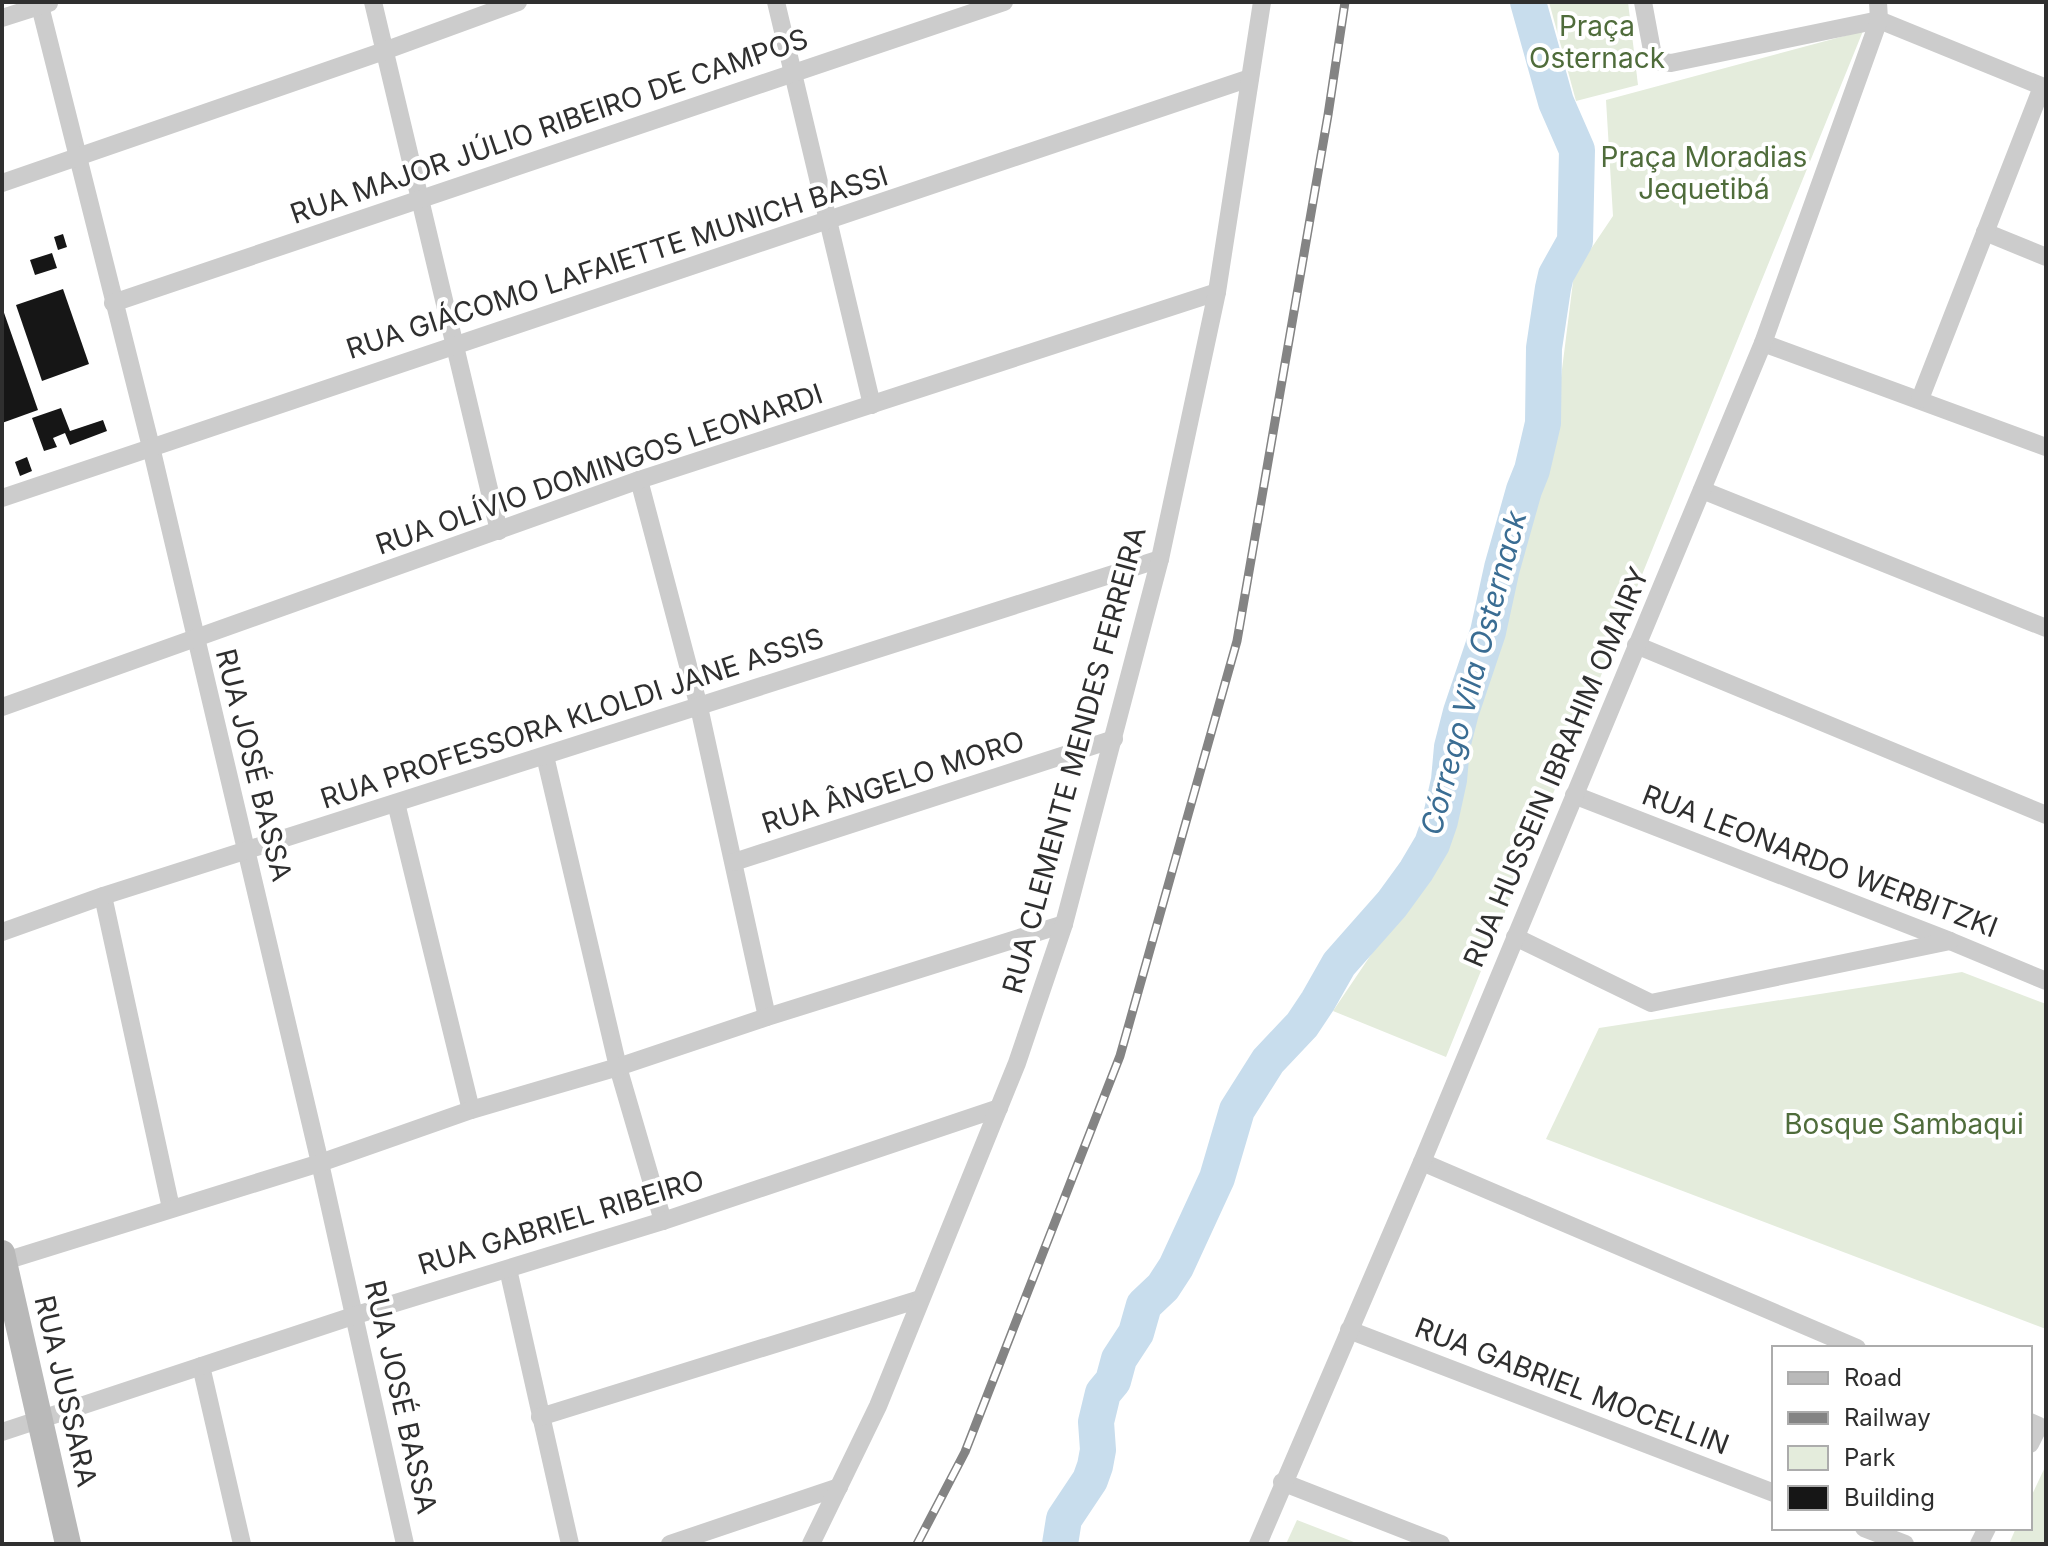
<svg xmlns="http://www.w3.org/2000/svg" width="2048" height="1546" font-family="Inter,sans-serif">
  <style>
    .green { fill: #e4ecdc }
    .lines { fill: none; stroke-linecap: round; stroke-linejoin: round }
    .river { stroke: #c8dded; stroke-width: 36 }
    .building { fill: #161616 }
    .street { stroke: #ccc; stroke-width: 18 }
    .secondary { stroke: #b9b9b9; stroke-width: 26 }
    .rail-casing { stroke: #848484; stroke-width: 9 }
    .rail { stroke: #fff; stroke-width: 6; stroke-dasharray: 18; stroke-linecap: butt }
    .labels { text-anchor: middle; stroke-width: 8; stroke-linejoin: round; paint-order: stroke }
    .park-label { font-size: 28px; fill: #4f6c3b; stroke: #fff }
    .street-label { font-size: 28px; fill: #2f2f2f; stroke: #fff }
    .water-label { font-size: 30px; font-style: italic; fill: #3a6d93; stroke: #fff }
  </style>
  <rect width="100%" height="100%" fill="#fff"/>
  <!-- green -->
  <g class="green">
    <polygon points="1549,2 1628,2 1638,85 1576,101"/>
    <polygon points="1863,31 1446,1057 1333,1011 1443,848 1476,705 1554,433 1574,274 1613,216 1606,100"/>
    <polygon points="1962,972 2046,1004 2046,1329 1546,1139 1599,1028"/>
    <polygon points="2046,1465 2046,1544 2009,1544 2016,1528 2030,1528 2030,1499"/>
    <polygon points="1297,1520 1359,1544 1286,1544"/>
  </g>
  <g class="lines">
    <!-- river -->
    <polyline class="river" points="1060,1544 1064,1519 1090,1480 1095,1466 1098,1450 1096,1422 1103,1393 1113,1381 1119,1359 1136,1333 1144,1305 1163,1287 1176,1267 1217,1178 1237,1110 1268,1061 1302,1025 1318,1001 1339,964 1392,904 1416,871 1432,844 1440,821 1449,780 1452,747 1461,712 1488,632 1502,568 1524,490 1532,470 1543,423 1544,348 1553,288 1556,275 1575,241 1577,150 1556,102 1528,2"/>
  </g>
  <!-- building -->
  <g class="building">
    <polygon points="63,234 67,247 58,250 54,237"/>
    <polygon points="52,253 57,268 35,275 30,260"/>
    <polygon points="63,289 89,364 42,381 16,305"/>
    <polygon points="2,307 38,410 2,423"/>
    <polygon points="61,408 70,431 103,420 107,431 70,445 65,433 53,438 57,447 44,451 32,418"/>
    <polygon points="27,457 32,471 20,476 15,462"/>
  </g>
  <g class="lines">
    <!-- street -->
    <g class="street">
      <polyline points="39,2 151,447 320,1163 405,1544"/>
      <polyline points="373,2 499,531"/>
      <polyline points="776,2 872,405"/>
      <polyline points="1643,2 1654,61 1671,63 1879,20 2046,88"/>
      <polyline points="2,18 49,3"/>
      <polyline points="2,183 384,51 518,2"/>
      <polyline points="1985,232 2046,257"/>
      <polyline points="113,303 1004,2"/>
      <polyline points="1763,343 2046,447"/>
      <polyline points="1920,399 2042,87"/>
      <polyline points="639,480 699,707 767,1017"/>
      <polyline points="1702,490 2046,628"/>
      <polyline points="2,498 1250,78"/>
      <polyline points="1636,645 2046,815"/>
      <polyline points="2,707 639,480 1217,292"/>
      <polyline points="545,756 618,1067 663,1221"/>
      <polyline points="1574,795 1950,941 2046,981"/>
      <polyline points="396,803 471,1110"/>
      <polyline points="734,862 1114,739"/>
      <polyline points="103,896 171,1208"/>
      <polyline points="2,932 103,896 1160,559"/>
      <polyline points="1515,937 1651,1003 1950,941"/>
      <polyline points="1422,1162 1857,1348"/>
      <polyline points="2,1262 320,1163 471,1110 618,1067 767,1017 1064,924"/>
      <polyline points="508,1269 570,1544"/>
      <polyline points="1349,1330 1774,1493"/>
      <polyline points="201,1366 242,1544"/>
      <polyline points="540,1417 920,1299"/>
      <polyline points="2030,1422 2039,1426 2030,1444"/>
      <polyline points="2,1432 353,1316 663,1221 999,1108"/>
      <polyline points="1282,1482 1441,1544"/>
      <polyline points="1864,1528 1905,1544"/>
      <polyline points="670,1544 839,1487"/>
      <polyline points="811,1544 878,1406 1017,1063 1064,924 1160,559 1217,292 1262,2"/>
      <polyline points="1258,1544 1422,1162 1763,343 1879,20 1878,2"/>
      <polyline points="1979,1544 1987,1528"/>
    </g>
    <!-- secondary -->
    <polyline class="secondary" points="2,1253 68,1544"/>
    <!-- rail casing -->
    <g class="rail-casing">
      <polyline id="rail" points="917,1544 965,1452 1120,1056 1237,641 1328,115 1345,2"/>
    </g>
    <!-- rail -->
    <use href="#rail" class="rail"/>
  </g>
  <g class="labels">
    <!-- park labels -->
    <g class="park-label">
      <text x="1597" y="36">Praça<tspan x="1597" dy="32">Osternack</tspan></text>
      <text x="1704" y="167">Praça Moradias<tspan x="1704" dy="32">Jequetibá</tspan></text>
      <text x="1904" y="1134">Bosque Sambaqui</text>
    </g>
    <!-- street labels -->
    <g class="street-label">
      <text transform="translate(549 126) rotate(-19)" y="10">RUA MAJOR JÚLIO RIBEIRO DE CAMPOS</text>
      <text transform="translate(617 262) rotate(-18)" y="10">RUA GIÁCOMO LAFAIETTE MUNICH BASSI</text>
      <text transform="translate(599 469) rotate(-19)" y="10">RUA OLÍVIO DOMINGOS LEONARDI</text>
      <text transform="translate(572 718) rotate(-18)" y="10">RUA PROFESSORA KLOLDI JANE ASSIS</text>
      <text transform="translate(1074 760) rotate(-75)" y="10">RUA CLEMENTE MENDES FERREIRA</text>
      <text transform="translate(254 765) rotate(76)" y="10">RUA JOSÉ BASSA</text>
      <text transform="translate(1556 767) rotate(-67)" y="10">RUA HUSSEIN IBRAHIM OMAIRY</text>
      <text transform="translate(893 782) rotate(-18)" y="10">RUA ÂNGELO MORO</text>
      <text transform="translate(1820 861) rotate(21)" y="10">RUA LEONARDO WERBITZKI</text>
      <text transform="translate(561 1222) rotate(-17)" y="10">RUA GABRIEL RIBEIRO</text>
      <text transform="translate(1572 1386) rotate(21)" y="10">RUA GABRIEL MOCELLIN</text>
      <text transform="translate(66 1391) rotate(77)" y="10">RUA JUSSARA</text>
      <text transform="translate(401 1397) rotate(77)" y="10">RUA JOSÉ BASSA</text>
    </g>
    <!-- water labels -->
    <g class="water-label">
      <text transform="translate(1474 673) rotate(-75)" y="10">Córrego Vila Osternack</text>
    </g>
  </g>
  <!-- border -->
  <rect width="2048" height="1546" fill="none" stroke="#2f2f2f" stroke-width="8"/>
  <!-- legend -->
  <rect x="1772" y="1346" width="260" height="184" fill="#ffffff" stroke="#acacac" stroke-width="2"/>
  <rect x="1788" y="1372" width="40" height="12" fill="#b9b9b9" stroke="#acacac" stroke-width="2"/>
  <text x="1844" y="1386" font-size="24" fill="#2f2f2f">Road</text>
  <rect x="1788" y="1412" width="40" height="12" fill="#848484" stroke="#acacac" stroke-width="2"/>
  <text x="1844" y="1426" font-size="24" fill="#2f2f2f">Railway</text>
  <rect x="1788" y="1446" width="40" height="24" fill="#e4ecdc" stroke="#acacac" stroke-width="2"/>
  <text x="1844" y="1466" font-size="24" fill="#2f2f2f">Park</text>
  <rect x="1788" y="1486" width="40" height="24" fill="#161616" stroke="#acacac" stroke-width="2"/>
  <text x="1844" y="1506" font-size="24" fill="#2f2f2f">Building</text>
</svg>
